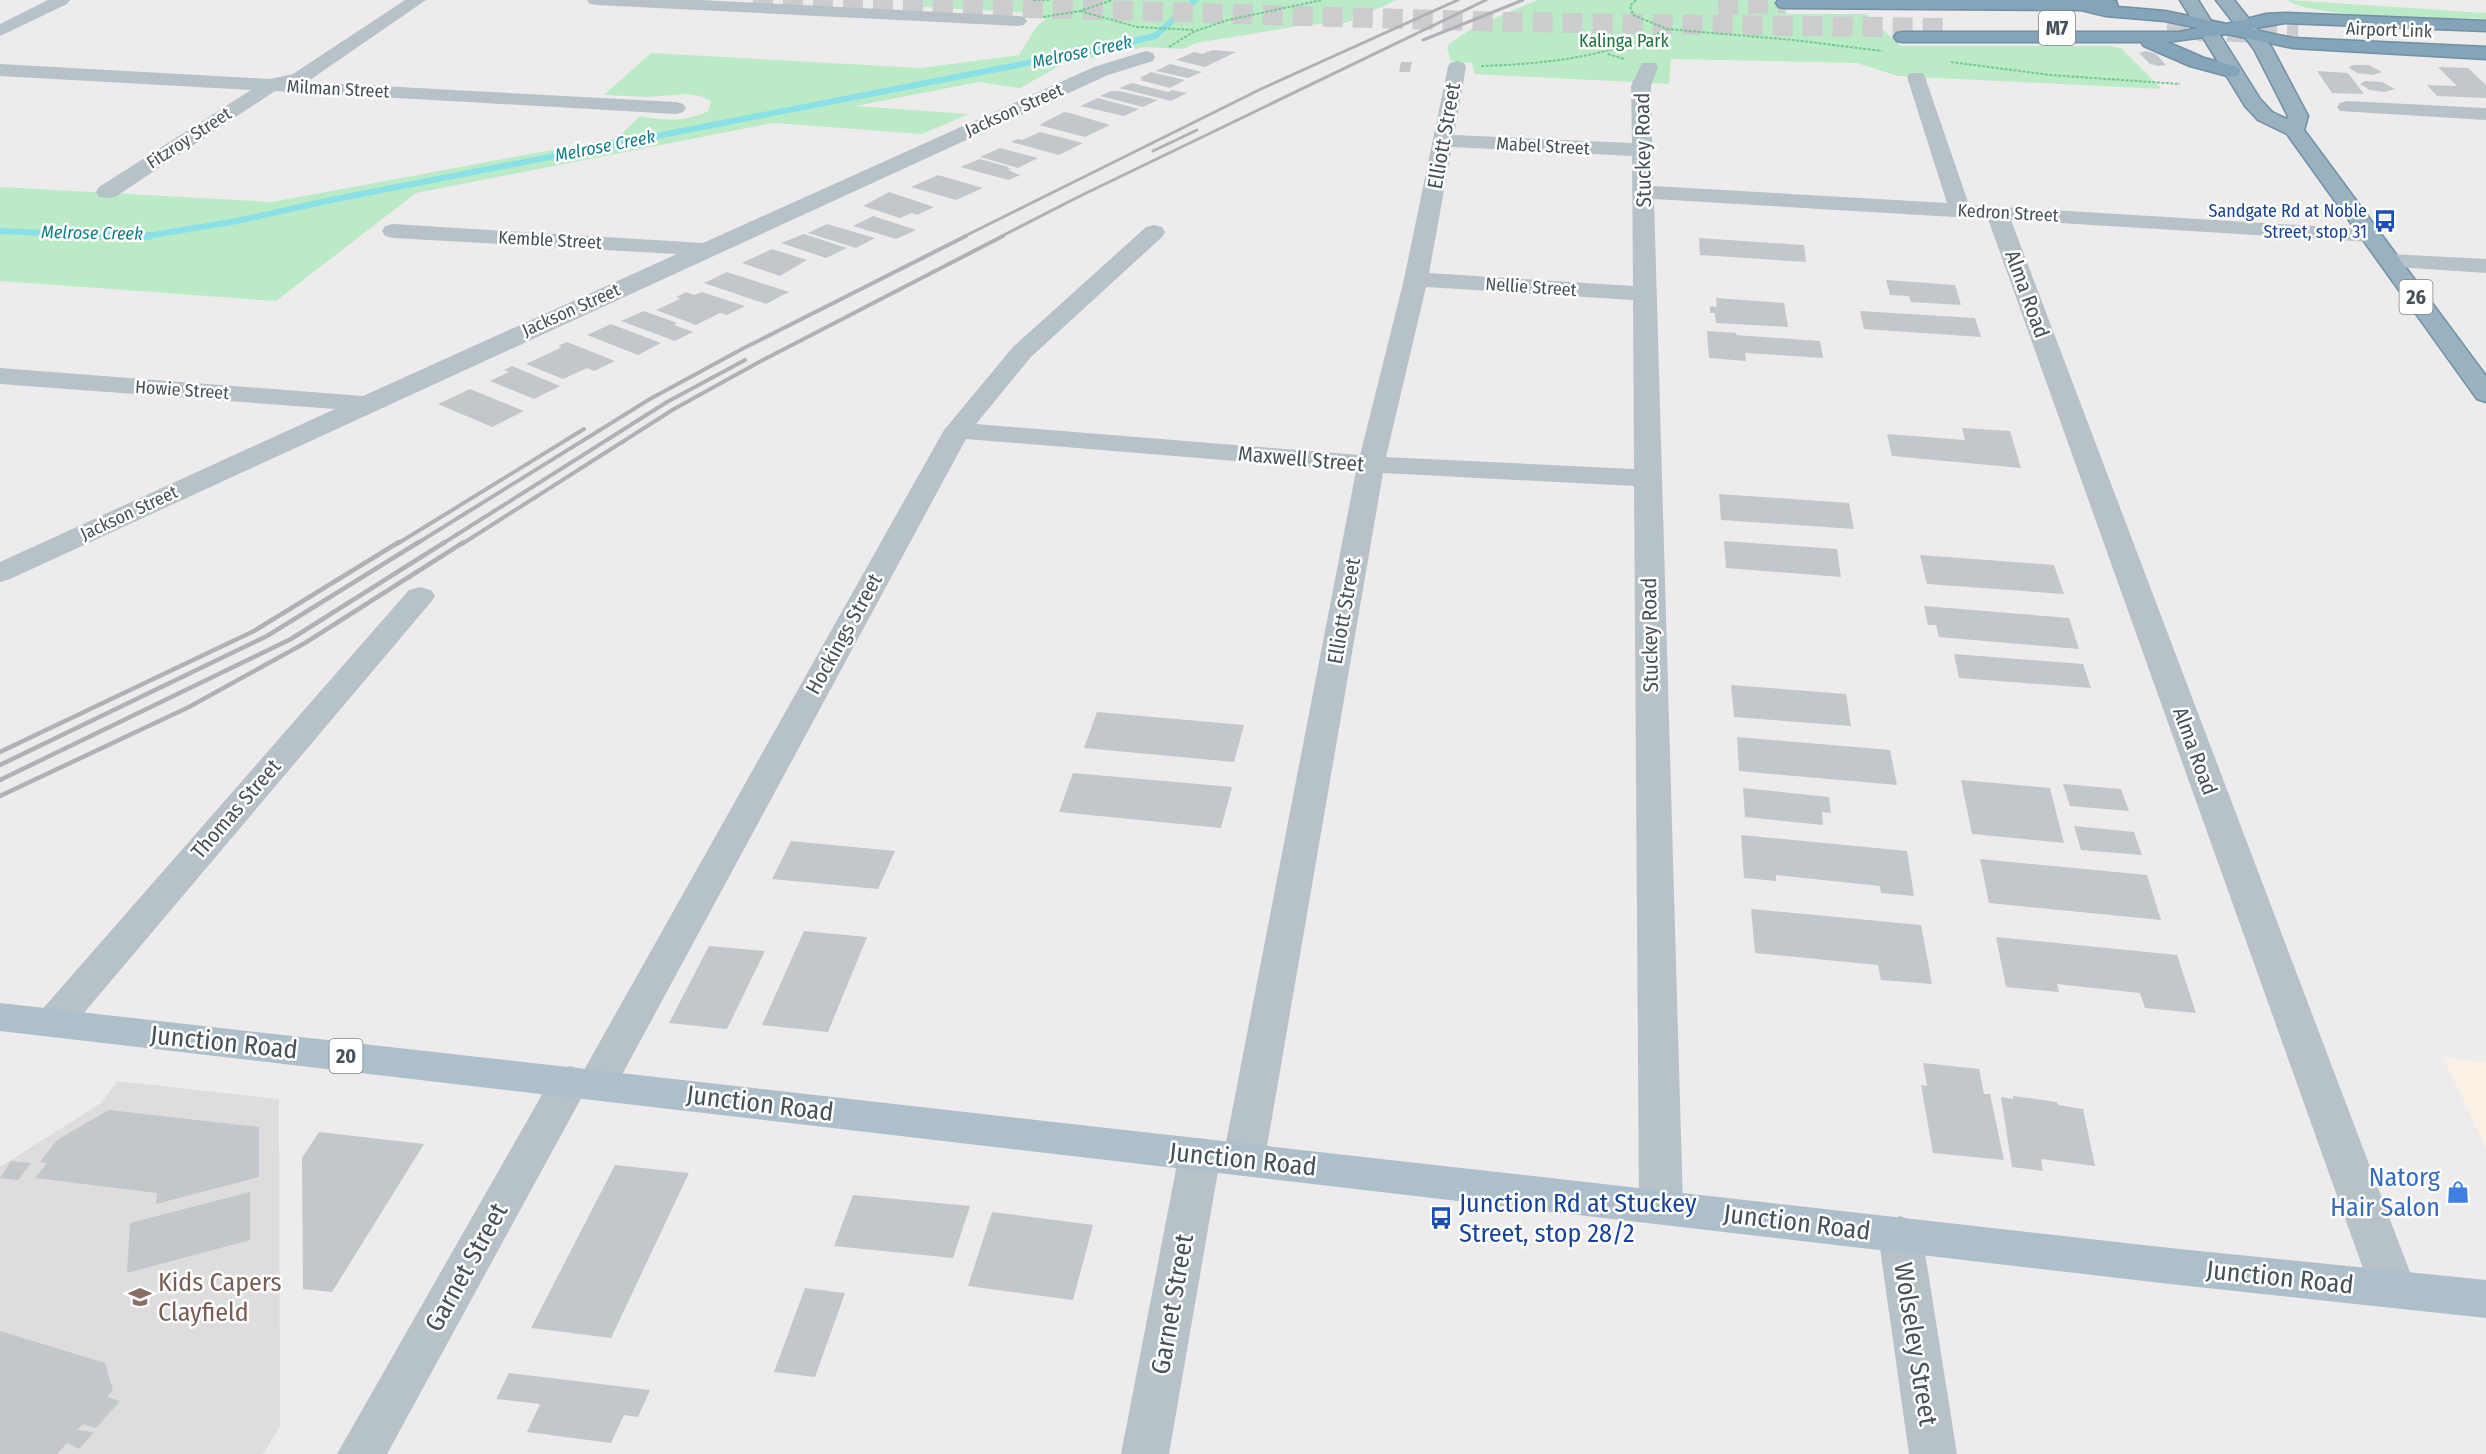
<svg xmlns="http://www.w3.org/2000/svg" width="2486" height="1454" font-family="'Fira Sans Condensed',sans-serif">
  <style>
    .commercial { fill: #faf0e3 }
    .education { fill: #dfdcdd }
    .green { fill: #baebc6 }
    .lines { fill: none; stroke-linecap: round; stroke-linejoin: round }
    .stream-far1 { stroke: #89e0e7; stroke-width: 6 }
    .stream { stroke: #89e0e7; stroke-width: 8 }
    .building { fill: #c2c7cb }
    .motorway-tunnel { stroke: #ccccce; stroke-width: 20; stroke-dasharray: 20 10; stroke-linecap: butt }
    .trunk-casing { stroke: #7090a4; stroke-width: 3 }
    .motorway-casing { stroke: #7090a4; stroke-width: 3 }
    .path { stroke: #74c793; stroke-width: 2; stroke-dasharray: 3 1.5; stroke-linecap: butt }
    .minor { fill: #b7c2c8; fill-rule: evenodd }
    .primary { fill: #acbfca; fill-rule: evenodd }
    .trunk { fill: #98b2c2; fill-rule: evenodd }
    .motorway { fill: #84a5b9; fill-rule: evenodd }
    .rail-far2 { stroke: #aeb2b6; stroke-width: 3 }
    .rail-far1 { stroke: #aeb2b6; stroke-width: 4 }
    .rail { stroke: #aeb2b6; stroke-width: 4.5 }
    .labels { text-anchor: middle; stroke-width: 5; stroke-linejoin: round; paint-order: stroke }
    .far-street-label { font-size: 18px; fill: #455158; stroke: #fff }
    .far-park-label { font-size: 18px; fill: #1a743b; stroke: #fff }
    .far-water-label { font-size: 18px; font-style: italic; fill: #127f88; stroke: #fff }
    .far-transit-label { font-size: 18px; fill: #164399; stroke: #fff; text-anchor: end }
    .shield { fill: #fff; stroke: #7d858a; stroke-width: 1.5 }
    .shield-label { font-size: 20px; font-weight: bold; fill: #455158 }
    .street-label { font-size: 21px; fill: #455158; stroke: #fff }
    .near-street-label { font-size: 26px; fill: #455158; stroke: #fff }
    .near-shop-label { font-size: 26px; fill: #366cbe; stroke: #fff; text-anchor: end }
    .near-transit-label { font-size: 26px; fill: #164399; stroke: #fff; text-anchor: start }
    .near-education-label { font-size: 26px; fill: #785e54; stroke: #fff; text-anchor: start }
  </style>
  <rect width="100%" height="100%" fill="#eeebec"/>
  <!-- commercial -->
  <polygon class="commercial" points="2443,1058 2486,1062 2486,1148"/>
  <!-- education -->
  <polygon class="education" points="117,1081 279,1099 280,1426 263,1454 0,1454 0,1167 101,1103"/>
  <!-- green -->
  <g class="green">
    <path d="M 909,0 L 1397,0 L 1346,23 L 1305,25 L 1196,43 L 1183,49 L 1145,47 L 1063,64 L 1020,88 L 979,82 L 856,106 L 969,114 L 922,134 L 773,123 L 416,193 L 276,301 L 0,281 L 0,187 L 272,202 L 617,138 L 640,116 C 663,121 687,122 708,111 L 711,101 L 699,96 L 687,94 L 647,97 L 604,95 L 651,53 L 921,68 L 1019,55 L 1037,26 L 1046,19 L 1034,13 L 904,6 Z"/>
    <polygon points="1537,0 1774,0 1788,14 1866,14 1901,46 2111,46 2121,48 2162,89 1898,76 1857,63 1671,59 1669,84 1475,74 1472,63 1451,61 1447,48 1449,44 1474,27"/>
    <path d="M 2288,0 L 2486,13 L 2486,19 C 2453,18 2306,18 2288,0 Z"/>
  </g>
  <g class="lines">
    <!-- stream-far1 -->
    <polyline class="stream-far1" points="0,231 141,237 237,221 336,199 1099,49 1155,36 1195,0"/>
    <!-- stream -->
    <polyline class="stream" points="95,236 149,236"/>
  </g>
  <!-- building -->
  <g class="building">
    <polygon points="1213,50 1236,52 1205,67 1176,60 1194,52 1202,54"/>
    <polygon points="2146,51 2156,54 2166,65 2159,66 2150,64 2139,53"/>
    <polygon points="1401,62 1412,62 1410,72 1399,72"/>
    <polygon points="1170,64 1202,72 1188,78 1156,71"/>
    <polygon points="2352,65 2369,65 2382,72 2373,75 2357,73 2349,68"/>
    <polygon points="2438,67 2468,68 2486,85 2486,98 2437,96 2427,85 2457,86"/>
    <polygon points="2317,71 2348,73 2364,94 2332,93"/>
    <polygon points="1151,72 1185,80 1170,88 1140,80 1143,79 1140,78"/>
    <polygon points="2365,81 2382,82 2395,89 2385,92 2370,90 2360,84"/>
    <polygon points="1132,83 1168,92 1172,90 1187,93 1171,101 1119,88"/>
    <polygon points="1111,91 1119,91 1158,100 1143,107 1100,96"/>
    <polygon points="1098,98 1139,109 1124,116 1080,106"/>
    <polygon points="1064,112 1070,113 1110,125 1085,137 1039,125"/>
    <polygon points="1040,132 1083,143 1059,155 1011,142 1018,139 1022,140"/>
    <polygon points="1000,148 1038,158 1018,168 980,157"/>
    <polygon points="980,159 1009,167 1007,168 1012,169 1008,170 1020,175 1009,180 960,167"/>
    <polygon points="938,175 983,188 956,200 911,187"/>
    <polygon points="889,192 934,207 917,215 912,213 900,218 863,206"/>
    <polygon points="873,216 916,230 896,239 853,226"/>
    <polygon points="827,224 875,238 856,248 808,233"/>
    <polygon points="804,234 847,248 826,258 781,243"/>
    <polygon points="1699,238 1804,245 1806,262 1700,255"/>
    <polygon points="772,249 807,260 780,276 742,263"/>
    <polygon points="727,272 789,292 766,304 704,283"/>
    <polygon points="1886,280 1955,285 1961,305 1911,302 1909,296 1890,295"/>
    <polygon points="686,292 694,295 702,292 745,306 727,315 720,313 696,325 656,310 680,299 676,297"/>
    <polygon points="1716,298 1784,303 1788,327 1716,323 1715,313 1710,313 1710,306 1717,307"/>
    <polygon points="644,311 677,323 674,325 693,332 675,341 621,321"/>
    <polygon points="1860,311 1975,318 1981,337 1864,329"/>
    <polygon points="611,324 661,343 638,355 587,335"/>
    <polygon points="1707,331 1736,333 1736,335 1820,341 1823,358 1745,353 1746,361 1709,358"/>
    <polygon points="567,342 615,361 594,371 587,368 563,379 526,364 562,347 558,346"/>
    <polygon points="512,366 560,386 534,399 490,381 509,372 504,370"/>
    <polygon points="470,389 524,411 492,427 438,404"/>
    <polygon points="1962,428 2010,431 2021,468 1892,456 1887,434 1965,440"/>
    <polygon points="1719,494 1849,503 1854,529 1721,520"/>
    <polygon points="1724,541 1837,549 1841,577 1726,568"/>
    <polygon points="1920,555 2054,565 2064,594 1927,584"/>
    <polygon points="1924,606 2069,618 2079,649 1939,637 1936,625 1928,625"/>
    <polygon points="1954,654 2083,664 2091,688 1959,678"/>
    <polygon points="1731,685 1846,694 1851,726 1734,717"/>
    <polygon points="1097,712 1244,725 1234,762 1084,748"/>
    <polygon points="1737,737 1890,750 1897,785 1739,771"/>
    <polygon points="1073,773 1232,787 1221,828 1059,812"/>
    <polygon points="1961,780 2050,788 2064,843 1972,834"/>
    <polygon points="2063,784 2121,789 2129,811 2070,806"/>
    <polygon points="1743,788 1829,797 1831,813 1822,812 1823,825 1745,817"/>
    <polygon points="2074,826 2134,832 2142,855 2081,850"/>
    <polygon points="1741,835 1907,851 1914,896 1881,893 1880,886 1776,875 1776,881 1744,878"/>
    <polygon points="791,841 895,851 878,889 772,879"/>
    <polygon points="1980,859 2147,875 2161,920 1989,903"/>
    <polygon points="1751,909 1921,925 1932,984 1881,980 1878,965 1755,953"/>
    <polygon points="804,931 867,937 828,1032 762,1025"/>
    <polygon points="1996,937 2177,955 2196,1013 2145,1008 2140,993 2057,984 2059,992 2006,987"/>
    <polygon points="709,946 765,951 727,1029 669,1023"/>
    <polygon points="1923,1063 1979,1069 1984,1094 1990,1094 2004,1160 1933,1153 1921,1085 1927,1086"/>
    <polygon points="2013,1096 2057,1102 2058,1105 2083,1109 2095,1166 2041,1159 2043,1171 2012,1167 2001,1097 2013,1099"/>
    <polygon points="109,1110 259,1127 259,1177 156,1204 157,1193 35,1178 47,1163 40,1162 57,1140"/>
    <polygon points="319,1132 424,1144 332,1292 303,1289 302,1158"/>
    <polygon points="11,1161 31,1163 18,1180 0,1178"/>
    <polygon points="615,1165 689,1173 611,1338 531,1328"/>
    <polygon points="250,1192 250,1240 127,1273 130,1223"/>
    <polygon points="853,1195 970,1206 953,1258 834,1246"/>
    <polygon points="992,1212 1093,1225 1073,1300 968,1286"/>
    <polygon points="805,1288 845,1293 815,1377 774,1372"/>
    <polygon points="0,1331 105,1363 113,1390 107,1397 120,1401 96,1428 83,1424 77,1430 94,1432 79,1449 67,1443 57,1454 0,1454"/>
    <polygon points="509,1373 650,1390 638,1417 624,1415 611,1443 527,1432 540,1404 496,1399"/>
  </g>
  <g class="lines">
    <!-- motorway-tunnel -->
    <g class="motorway-tunnel">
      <polyline points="753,0 1508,22 1948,28"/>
      <polyline points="1718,5 1785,3"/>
      <polyline points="2167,30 2298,34"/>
    </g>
    <!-- trunk casing -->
    <g class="trunk-casing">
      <polygon id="trunk" points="2180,0 2198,0 2260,99 2272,112 2287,119 2288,116 2254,49 2216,0 2234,0 2272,48 2308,116 2304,130 2486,376 2486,402 2477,399 2287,134 2258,120 2245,106"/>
    </g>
    <!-- motorway casing -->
    <g class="motorway-casing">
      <polygon id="motorway" points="1778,0 2111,0 2116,1 2118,7 2165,11 2227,24 2266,14 2285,13 2486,21 2486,31 2285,23 2250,29 2293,38 2486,47 2486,59 2293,48 2227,34 2167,42 2204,58 2238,67 2240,71 2238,75 2231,77 2190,66 2144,46 2141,42 1903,42 1897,41 1894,37 1897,33 1903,32 2179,32 2198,28 2165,21 2106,16 2081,10 1785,8 1779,7 1776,3"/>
    </g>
    <!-- path -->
    <g class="path">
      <polyline points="1033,0 1049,0"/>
      <polyline points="1636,0 1630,6 1633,15 1667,29 1793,40 1882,51"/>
      <polyline points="1080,11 1137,27 1194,30"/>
      <polyline points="1043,17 1080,11 1112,0"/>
      <polyline points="1169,47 1193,32 1228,20 1322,0"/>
      <polyline points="1608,54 1624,59"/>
      <polyline points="1951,62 2050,75 2180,84"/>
      <path d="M 1481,66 C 1546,64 1606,57 1666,30"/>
    </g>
    <!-- minor -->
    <g class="minor">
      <polygon points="48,0 70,0 67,4 0,36 0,24"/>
      <polygon points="405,0 426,0 307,82 676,102 683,104 686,108 683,112 676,114 275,91 115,197 107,198 99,197 96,192 99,187 251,90 0,76 0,64 270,79 293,74"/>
      <polygon points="587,0 701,0 1018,16 1024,17 1027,21 1024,25 1018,26 596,5 590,4"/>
      <polygon points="1146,51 1153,53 1155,57 1153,61 1108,75 10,579 0,582 0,562 335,409 0,384 0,368 363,396 677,254 393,238 385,236 382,231 385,226 393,224 703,243 1094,67"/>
      <path d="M 1457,61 L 1464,63 L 1466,67 L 1454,135 L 1632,143 L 1631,86 L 1642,63 L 1656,63 L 1658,67 L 1651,86 L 1653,186 L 1947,203 L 1907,77 L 1909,73 L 1923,73 L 1925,77 L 1969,205 L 2379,230 L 2382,235 L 2379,240 L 2371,242 L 2011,220 L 2416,1288 L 2409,1301 L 2393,1307 L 2377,1301 L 2370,1288 L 1988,219 L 1654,199 L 1683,1206 L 1676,1218 L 1661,1223 L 1646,1218 L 1639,1206 L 1634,486 L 1383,473 L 1265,1158 L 1259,1170 L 1244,1174 L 1229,1170 L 1223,1158 L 1356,471 L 966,439 L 611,1095 L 597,1099 L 583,1095 L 387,1454 L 337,1454 L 556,1070 L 570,1066 L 584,1070 L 944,430 L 1013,347 L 1146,227 L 1154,225 L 1162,227 L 1165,232 L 1162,237 L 1031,357 L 976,424 L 1360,455 L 1404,279 L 1448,67 L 1450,63 ZM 1452,147 L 1632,156 L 1633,286 L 1429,273 ZM 1426,287 L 1633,300 L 1634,469 L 1386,457 Z"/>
      <polygon points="2347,101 2486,108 2486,120 2340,111 2337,107 2340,103"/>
      <polygon points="2390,254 2486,259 2486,273 2382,266 2379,261 2382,256"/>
      <polygon points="420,587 431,590 435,596 431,602 67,1033 53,1037 39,1033 33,1023 39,1013 409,590"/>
      <polygon points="1200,1138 1215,1143 1221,1154 1169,1454 1121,1454 1179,1154 1185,1143"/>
      <polygon points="1900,1216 1916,1222 1922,1234 1957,1454 1909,1454 1878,1234 1884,1222"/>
    </g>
    <!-- primary -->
    <polygon class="primary" points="0,1003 2170,1248 2486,1280 2486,1318 2170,1284 0,1031"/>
    <!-- trunk -->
    <use href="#trunk" class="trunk"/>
    <!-- motorway -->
    <use href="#motorway" class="motorway"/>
    <!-- rail-far2 -->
    <g class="rail-far2">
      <polyline points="1423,40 1523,0"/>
      <polyline points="1153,151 1197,130"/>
      <polyline points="963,237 1261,89 1458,0"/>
      <polyline points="1000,237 1080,196 1486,0"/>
    </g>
    <!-- rail-far1 -->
    <g class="rail-far1">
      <polyline points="397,544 584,429"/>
      <polyline points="416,544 650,399 742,349 966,236"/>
      <polyline points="442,544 667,402 745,360"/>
      <polyline points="462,544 674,409 761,361 1003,236"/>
    </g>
    <!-- rail -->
    <g class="rail">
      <polyline points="0,752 254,631 399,542"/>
      <polyline points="0,765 267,636 419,542"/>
      <polyline points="0,780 291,639 445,542"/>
      <polyline points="0,796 189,707 305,643 464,542"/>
    </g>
  </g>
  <!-- icons -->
  <defs>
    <g id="bus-bare" transform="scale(1.8)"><path d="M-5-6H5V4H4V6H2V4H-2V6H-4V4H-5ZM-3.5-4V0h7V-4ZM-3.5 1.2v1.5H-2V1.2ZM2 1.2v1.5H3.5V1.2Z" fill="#1a4fb4" stroke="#fff" stroke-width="2.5" paint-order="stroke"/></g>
    <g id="shop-bare" transform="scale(1.8)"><path d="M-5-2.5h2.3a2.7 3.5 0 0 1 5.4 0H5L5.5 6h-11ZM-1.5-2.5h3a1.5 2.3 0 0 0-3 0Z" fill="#3f7fe0" stroke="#fff" stroke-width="2.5" paint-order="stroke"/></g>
    <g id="school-bare" transform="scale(1.8)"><path d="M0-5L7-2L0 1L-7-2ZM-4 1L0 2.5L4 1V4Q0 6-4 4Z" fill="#8d6e63" stroke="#fff" stroke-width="2.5" paint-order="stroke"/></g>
  </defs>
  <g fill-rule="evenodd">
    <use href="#bus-bare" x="2385" y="221"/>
    <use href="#shop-bare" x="2458" y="1192"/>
    <use href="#bus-bare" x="1441" y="1218"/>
    <use href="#school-bare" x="140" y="1297"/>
  </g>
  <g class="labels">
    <!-- far-street labels -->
    <g class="far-street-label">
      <text transform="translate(2389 30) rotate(2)" y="6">Airport Link</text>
      <text transform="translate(338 89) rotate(3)" y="6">Milman Street</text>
      <text transform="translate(1014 110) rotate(-24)" y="6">Jackson Street</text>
      <text transform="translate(189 138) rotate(-33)" y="6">Fitzroy Street</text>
      <text transform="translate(1543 146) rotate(3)" y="6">Mabel Street</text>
      <text transform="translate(2008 213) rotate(3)" y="6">Kedron Street</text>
      <text transform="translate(550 240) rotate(3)" y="6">Kemble Street</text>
      <text transform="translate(1531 287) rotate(4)" y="6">Nellie Street</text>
      <text transform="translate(571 310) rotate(-24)" y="6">Jackson Street</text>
      <text transform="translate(182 390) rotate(4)" y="6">Howie Street</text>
      <text transform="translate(129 513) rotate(-25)" y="6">Jackson Street</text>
    </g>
    <!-- far-park labels -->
    <g class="far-park-label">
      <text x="1624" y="47">Kalinga Park</text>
    </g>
    <!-- far-water labels -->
    <g class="far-water-label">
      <text transform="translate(1082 52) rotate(-12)" y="6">Melrose Creek</text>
      <text transform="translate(605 146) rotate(-11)" y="6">Melrose Creek</text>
      <text transform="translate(92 233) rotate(1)" y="6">Melrose Creek</text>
    </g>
    <!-- far-transit labels -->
    <g class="far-transit-label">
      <text x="2367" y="217">Sandgate Rd at Noble<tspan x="2367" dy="21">Street, stop 31</tspan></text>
    </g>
    <!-- shield labels -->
    <g class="shield">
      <rect x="2039" y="11" width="36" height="34" rx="4.5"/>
      <rect x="2399.5" y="280" width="33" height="34" rx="4.5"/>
      <rect x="329.5" y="1039" width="33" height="34" rx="4.5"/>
    </g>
    <g class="shield-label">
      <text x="2057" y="35">M7</text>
      <text x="2416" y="304">26</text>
      <text x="346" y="1063">20</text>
    </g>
    <!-- street labels -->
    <g class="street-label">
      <text transform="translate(1444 136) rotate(-80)" y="7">Elliott Street</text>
      <text transform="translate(1643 150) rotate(-91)" y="7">Stuckey Road</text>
      <text transform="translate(2027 294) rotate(70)" y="7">Alma Road</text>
      <text transform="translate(1301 459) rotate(5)" y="7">Maxwell Street</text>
      <text transform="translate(1344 611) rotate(-80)" y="7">Elliott Street</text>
      <text transform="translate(844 634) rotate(-61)" y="7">Hockings Street</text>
      <text transform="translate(1650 635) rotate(-91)" y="7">Stuckey Road</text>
      <text transform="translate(2195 751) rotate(70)" y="7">Alma Road</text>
      <text transform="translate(236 809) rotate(-49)" y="7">Thomas Street</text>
    </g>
    <!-- near-street labels -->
    <g class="near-street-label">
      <text transform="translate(224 1042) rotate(6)" y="9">Junction Road</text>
      <text transform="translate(760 1103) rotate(7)" y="9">Junction Road</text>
      <text transform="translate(1243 1159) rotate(6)" y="9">Junction Road</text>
      <text transform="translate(1797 1222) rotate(7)" y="9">Junction Road</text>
      <text transform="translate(466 1267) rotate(-61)" y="9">Garnet Street</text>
      <text transform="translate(2280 1277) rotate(6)" y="9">Junction Road</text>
      <text transform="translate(1172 1304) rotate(-80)" y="9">Garnet Street</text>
      <text transform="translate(1916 1344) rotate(81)" y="9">Wolseley Street</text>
    </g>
    <!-- near-shop labels -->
    <g class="near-shop-label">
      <text x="2440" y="1186">Natorg<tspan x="2440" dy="30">Hair Salon</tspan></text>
    </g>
    <!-- near-transit labels -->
    <g class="near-transit-label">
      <text x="1459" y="1212">Junction Rd at Stuckey<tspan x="1459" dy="30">Street, stop 28/2</tspan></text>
    </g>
    <!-- near-education labels -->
    <g class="near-education-label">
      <text x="158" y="1291">Kids Capers<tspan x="158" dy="30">Clayfield</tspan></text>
    </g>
  </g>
</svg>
